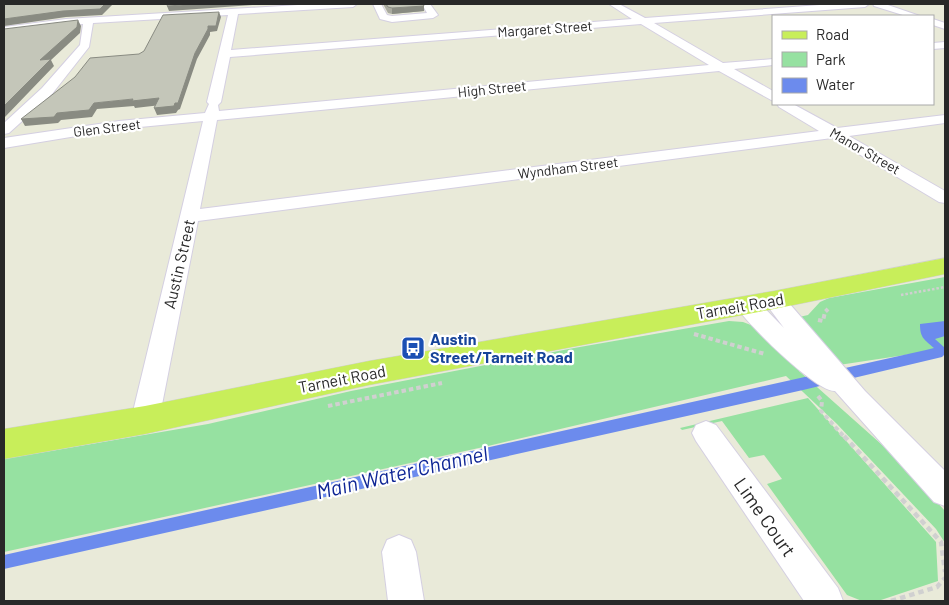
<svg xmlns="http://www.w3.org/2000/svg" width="949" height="605" font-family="Barlow,sans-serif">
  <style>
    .green { fill: #96e1a1 }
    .water { fill: #6c8bed }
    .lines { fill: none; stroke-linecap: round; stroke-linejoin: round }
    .minor-casing { stroke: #d4cfe1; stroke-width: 2 }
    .major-casing { stroke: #d0d0d0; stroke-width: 1 }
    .path-far2 { stroke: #d0d0d0; stroke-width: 2.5; stroke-dasharray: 2.5 2; stroke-linecap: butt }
    .path-far1 { stroke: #d0d0d0; stroke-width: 4; stroke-dasharray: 4.5 3; stroke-linecap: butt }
    .path { stroke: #d0d0d0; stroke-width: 4.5; stroke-dasharray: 5.5 4; stroke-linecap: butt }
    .minor { fill: #fff; fill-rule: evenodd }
    .major { fill: #c8ee5a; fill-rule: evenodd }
    .wall { fill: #a9aa9f }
    .shaded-wall { fill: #898b82 }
    .building { fill: #c4c6b9; stroke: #898b82 }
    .labels { text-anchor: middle; stroke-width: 4.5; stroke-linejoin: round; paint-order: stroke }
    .far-street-label { font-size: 14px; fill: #282828; stroke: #fff }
    .street-label { font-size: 16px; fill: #282828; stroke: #fff }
    .transit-label { font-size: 16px; font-weight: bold; fill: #164399; stroke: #fff; text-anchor: start }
    .near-street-label { font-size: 19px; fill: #282828; stroke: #fff }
    .near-water-label { font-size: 21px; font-style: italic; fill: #0e2595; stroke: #fff }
  </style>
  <rect width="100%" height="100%" fill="#e9ead9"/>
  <!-- green -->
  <g class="green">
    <polygon points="945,277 945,349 799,371 899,460 945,511 945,543 936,529 837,424 786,376 488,446 4,552 4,459 208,424 351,391 574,348 729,321 743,322 756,327 808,315 820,302 829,298"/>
    <polygon points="808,398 936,542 938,581 878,601 862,601 847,595 767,484 782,479 764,455 749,458 722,421 682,430 680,428"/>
  </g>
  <!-- water -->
  <path class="water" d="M 945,321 L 945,336 L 935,339 L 945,348 L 945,354 L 942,357 L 803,390 L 4,569 L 4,555 L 926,350 L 934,348 C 924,339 920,338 920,324 Z"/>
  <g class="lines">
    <!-- minor casing -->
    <g class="minor-casing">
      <g id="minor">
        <path d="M 314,4 L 357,4 L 353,7 L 238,14 L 231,50 L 632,19 L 609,4 L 619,4 L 645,18 L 833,4 L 869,4 L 865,7 L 654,23 L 723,63 L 773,59 L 773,65 L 734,69 L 773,91 L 773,101 L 719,71 L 217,120 L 200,209 L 819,131 L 779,107 L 777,104 L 793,104 L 837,128 L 945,115 L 945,123 L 849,136 L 945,191 L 945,203 L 939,202 L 832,138 L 198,221 L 159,420 L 155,428 L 145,431 L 135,428 L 131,420 L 203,121 L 119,129 L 4,148 L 4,138 L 119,121 L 205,113 L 209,104 L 207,102 L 228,15 L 93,23 L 89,47 L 52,94 L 9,133 L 4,134 L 4,123 L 42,88 L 80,45 L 83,24 L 4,33 L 4,27 L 66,19 ZM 641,24 L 709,65 L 219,111 L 218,105 L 221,102 L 230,57 Z"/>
        <polygon points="373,4 381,4 387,15 392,16 427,13 422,4 430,4 438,15 433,18 392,22 380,19"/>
        <polygon points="873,4 885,4 920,16 906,16 874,6"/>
        <polygon points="933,19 945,23 945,29 933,25"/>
        <polygon points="945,42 945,48 933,49 933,43"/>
        <path d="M 774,293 L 782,295 L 865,391 L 945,471 L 945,506 L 934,502 L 835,391 C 816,392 746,323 735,305 L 738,300 C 757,294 771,316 784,328 L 763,300 L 766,295 Z"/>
        <polygon points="706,421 716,425 838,588 843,601 804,601 696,441 692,433 696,425"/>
        <polygon points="399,535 411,540 416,552 424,601 388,601 382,552 387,540"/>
      </g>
    </g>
    <!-- major casing -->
    <g class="major-casing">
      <polygon id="major" points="945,258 945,274 774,309 369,385 145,434 4,459 4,429 145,406 369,361 774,291"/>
    </g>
    <!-- path-far2 -->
    <polyline class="path-far2" points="901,295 945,287"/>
    <!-- path-far1 -->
    <g class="path-far1">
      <polyline points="818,320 823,321 825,312 828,309"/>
      <polyline points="694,334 765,354"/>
      <polyline points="818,396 822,401 821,411 845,438"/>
      <polyline points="328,406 442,383"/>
    </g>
    <!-- path -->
    <g class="path">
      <polyline points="844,436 941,542 945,572"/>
      <polyline points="891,601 937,587 945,578"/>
    </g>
    <!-- minor -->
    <use href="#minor" class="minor"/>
    <!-- major -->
    <use href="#major" class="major"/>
  </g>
  <!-- wall -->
  <polygon class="wall" points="383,4 423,4 424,6 424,11 392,14 388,13"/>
  <!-- shaded-wall -->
  <g class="shaded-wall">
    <polygon points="105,4 113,4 102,15 66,17 4,26 4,19"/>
    <polygon points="199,4 267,4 169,11 167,6"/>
    <polygon points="424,6 424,11 392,14 392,8"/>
    <polygon points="219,12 221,17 217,31 210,32 210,35 197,59 180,109 178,110 176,113 157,115 154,108 195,53 208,26"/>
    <polygon points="78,20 81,26 80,33 51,60 54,66 4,118 4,106 40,60"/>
    <polygon points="159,98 161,105 135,108 134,106 97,109 92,117 61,120 58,123 25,126 21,119 57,113 94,103 133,99"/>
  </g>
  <!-- building -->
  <g class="building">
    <polygon points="6,4 105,4 100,9 63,11 4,19 4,5"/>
    <polygon points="168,4 199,4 167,6"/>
    <polygon points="386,4 423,4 424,6 392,8 388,7"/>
    <polygon points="219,12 216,26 208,26 208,29 195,53 178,103 175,103 174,106 154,108 159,98 132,101 133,99 94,103 89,110 57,113 54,117 21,119 75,77 90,58 139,54 144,51 163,15"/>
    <polygon points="78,20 77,27 40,60 51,59 4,106 4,29"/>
  </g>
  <!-- icons -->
  <defs>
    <g id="bus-square" transform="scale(1.25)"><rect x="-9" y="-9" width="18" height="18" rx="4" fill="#1a4fb4" stroke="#fff"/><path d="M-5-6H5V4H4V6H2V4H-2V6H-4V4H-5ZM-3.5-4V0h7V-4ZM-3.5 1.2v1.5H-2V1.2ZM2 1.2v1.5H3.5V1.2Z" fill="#fff"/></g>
  </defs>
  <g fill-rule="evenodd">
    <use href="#bus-square" x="413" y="348"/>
  </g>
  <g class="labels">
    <!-- far-street labels -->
    <g class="far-street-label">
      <text transform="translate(545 29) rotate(-4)" y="5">Margaret Street</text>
      <text transform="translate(492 89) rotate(-6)" y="5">High Street</text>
      <text transform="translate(107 128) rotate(-7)" y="5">Glen Street</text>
      <text transform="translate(865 151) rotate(30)" y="5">Manor Street</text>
      <text transform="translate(568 168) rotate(-7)" y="5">Wyndham Street</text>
    </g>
    <!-- street labels -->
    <g class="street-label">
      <text transform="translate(179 264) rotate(-77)" y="6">Austin Street</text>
      <text transform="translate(740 306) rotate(-10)" y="6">Tarneit Road</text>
      <text transform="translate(342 379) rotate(-11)" y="6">Tarneit Road</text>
    </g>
    <!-- transit labels -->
    <g class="transit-label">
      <text x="430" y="345">Austin<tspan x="430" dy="18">Street/Tarneit Road</tspan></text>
    </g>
    <!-- near-street labels -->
    <g class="near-street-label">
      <text transform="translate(765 517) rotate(55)" y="7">Lime Court</text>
    </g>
    <!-- near-water labels -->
    <g class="near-water-label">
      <text transform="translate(402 473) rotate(-13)" y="7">Main Water Channel</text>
    </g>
  </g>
  <!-- border -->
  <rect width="949" height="605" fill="none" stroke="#282828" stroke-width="10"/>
  <!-- legend -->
  <rect x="772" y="15" width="162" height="90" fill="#ffffff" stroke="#a9a9a9"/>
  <rect x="782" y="31" width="25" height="8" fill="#c8ee5a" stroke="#a9a9a9"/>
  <text x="816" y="40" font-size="15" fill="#282828">Road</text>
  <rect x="782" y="52" width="25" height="15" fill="#96e1a1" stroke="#a9a9a9"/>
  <text x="816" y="65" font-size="15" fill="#282828">Park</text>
  <rect x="782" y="78" width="25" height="15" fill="#6c8bed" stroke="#a9a9a9"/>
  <text x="816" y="90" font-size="15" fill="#282828">Water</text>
</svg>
